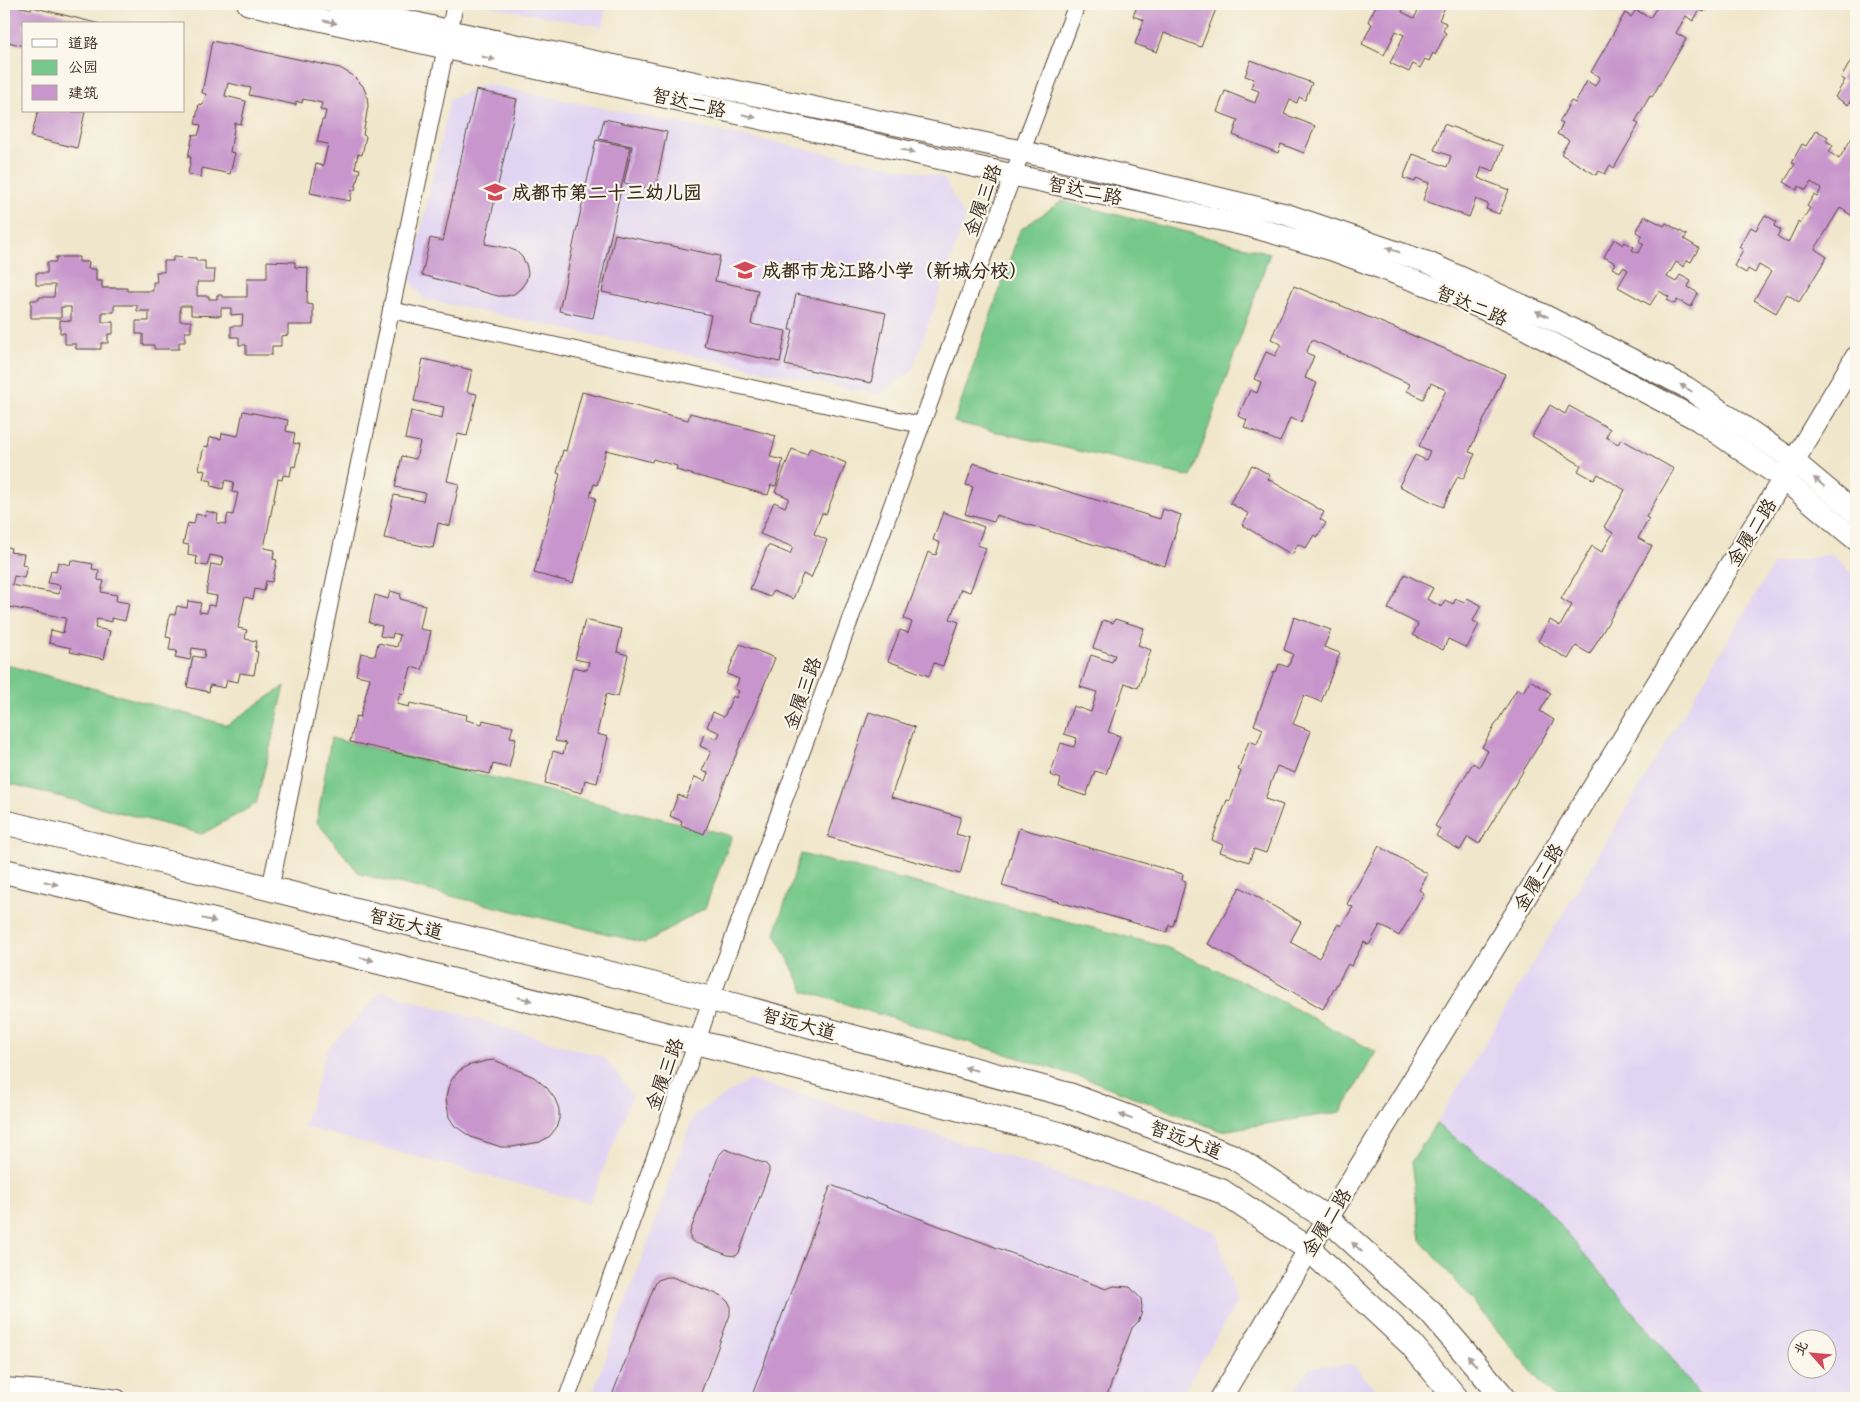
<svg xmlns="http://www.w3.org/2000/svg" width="1860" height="1402" font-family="'Shantell Sans','LXGW WenKai TC',sans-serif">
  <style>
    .built { fill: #e1d4f3; fill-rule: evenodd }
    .green { fill: #76c88a; stroke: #587954 }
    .building { fill: #c896cc }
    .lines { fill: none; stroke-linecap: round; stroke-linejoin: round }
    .minor-casing { stroke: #564638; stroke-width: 18 }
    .tertiary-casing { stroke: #564638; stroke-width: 23 }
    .secondary-casing { stroke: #564638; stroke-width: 26 }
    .minor { stroke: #fff; stroke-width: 16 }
    .tertiary { stroke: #fff; stroke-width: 21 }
    .secondary { stroke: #fff; stroke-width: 24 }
    .oneway { fill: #a79f9a }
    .labels { text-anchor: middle; stroke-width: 4.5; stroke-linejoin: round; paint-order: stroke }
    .street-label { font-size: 19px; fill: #3b2a1e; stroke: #fbf7ec }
    .poi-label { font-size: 19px; font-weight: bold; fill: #3b2a1e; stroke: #fbf7ec; text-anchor: start }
  </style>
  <rect width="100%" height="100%" fill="#fbf7ec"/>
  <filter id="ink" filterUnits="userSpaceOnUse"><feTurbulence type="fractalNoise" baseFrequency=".02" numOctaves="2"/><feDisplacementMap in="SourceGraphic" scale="10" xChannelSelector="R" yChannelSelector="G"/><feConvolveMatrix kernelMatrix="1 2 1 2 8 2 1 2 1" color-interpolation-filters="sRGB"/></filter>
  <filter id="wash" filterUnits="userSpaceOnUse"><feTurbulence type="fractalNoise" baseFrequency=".0096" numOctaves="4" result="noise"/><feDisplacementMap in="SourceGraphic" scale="20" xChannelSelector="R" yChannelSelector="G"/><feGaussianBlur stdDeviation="1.12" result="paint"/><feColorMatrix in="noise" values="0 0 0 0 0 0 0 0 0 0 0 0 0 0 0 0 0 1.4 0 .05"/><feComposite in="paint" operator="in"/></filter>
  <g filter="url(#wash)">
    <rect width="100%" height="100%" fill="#f0e6cb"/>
    <!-- built -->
    <g class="built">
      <polygon points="487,4 607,4 603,27 488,6"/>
      <polygon points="486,84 943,177 965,219 912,371 879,395 424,299 410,280 450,99"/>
      <path d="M 1832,554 L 1856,577 L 1856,1398 L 1701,1398 L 1669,1355 L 1534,1194 L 1436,1124 L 1774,564 ZM 1798,1340 L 1828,1340 L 1828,1370 L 1798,1370 Z"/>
      <polygon points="382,991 605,1058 633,1095 590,1203 304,1127 327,1050"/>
      <polygon points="749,1080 1001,1154 1123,1197 1216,1232 1237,1302 1180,1398 591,1398 694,1115"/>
      <polygon points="1352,1364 1384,1398 1290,1398 1310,1367"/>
    </g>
    <!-- green -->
    <g class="green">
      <polygon points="1062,201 1270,253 1191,477 954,422 1020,230"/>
      <polygon points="4,664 227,725 285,686 256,804 202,834 4,782"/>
      <polygon points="331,738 732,836 705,908 645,943 360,874 317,822"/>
      <polygon points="801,854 1032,912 1166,947 1252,986 1376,1052 1341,1112 1221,1131 1093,1081 804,991 775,933"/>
      <polygon points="1436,1124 1534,1194 1669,1355 1701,1398 1554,1398 1421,1240 1411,1162"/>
    </g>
    <g id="blocks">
      <!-- building -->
      <g class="building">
        <polygon points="4,4 31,9 32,7 100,24 24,24 24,46 4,41"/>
        <polygon points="1138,4 1218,4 1201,47 1164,33 1157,52 1135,44 1144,20 1133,16"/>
        <polygon points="1377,4 1406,4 1402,12 1414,18 1422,4 1440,4 1445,7 1439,20 1446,23 1443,31 1446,33 1435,55 1433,53 1429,61 1425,59 1420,68 1413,64 1409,72 1390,63 1404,35 1396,31 1384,55 1362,44 1372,24 1368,21"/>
        <polygon points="1659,4 1709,4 1704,12 1700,10 1693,21 1686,16 1676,33 1686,39 1652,97 1650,96 1635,122 1639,124 1614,168 1610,165 1605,174 1599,171 1596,175 1561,154 1569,140 1557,134 1563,124 1559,122 1571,101 1575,103 1587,81 1595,86 1600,77 1591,72 1625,13 1631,17 1636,10 1650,18"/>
        <polygon points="212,41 340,68 352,75 363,86 367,96 368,106 363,135 366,136 362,155 358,154 355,168 360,169 355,190 352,190 350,201 310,193 316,164 323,166 328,144 317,142 322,120 324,120 326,111 320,110 322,103 303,99 302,103 296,101 296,105 249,95 251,88 228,83 225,96 246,101 241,124 235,123 230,152 235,153 230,174 202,168 201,177 188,174 191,157 188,157 193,134 198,136 201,125 195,124 199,104 203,105 206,94 202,93"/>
        <polygon points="1852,59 1856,62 1856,105 1850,101 1848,105 1835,97 1845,80 1841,78"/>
        <polygon points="1251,60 1312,83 1305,100 1299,97 1297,103 1290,100 1284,114 1315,126 1304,153 1281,144 1278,153 1233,135 1238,120 1217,112 1225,91 1255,103 1259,91 1251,88 1254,79 1245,76"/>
        <polygon points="476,90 517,99 485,244 508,248 516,251 522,257 526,264 528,273 526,281 521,288 514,294 506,296 498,296 422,275 430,238 443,241"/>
        <polygon points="38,111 85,112 77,148 31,137"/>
        <polygon points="604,119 667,132 655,190 624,183 632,146 599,139"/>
        <polygon points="1444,124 1503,146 1494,171 1482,167 1478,178 1509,190 1499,214 1486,209 1488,204 1476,199 1469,217 1423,200 1429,183 1416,178 1415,182 1403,178 1413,154 1447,167 1451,156 1434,150"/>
        <polygon points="1816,130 1828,137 1826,141 1833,145 1829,152 1839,159 1856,131 1856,214 1854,217 1840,208 1815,249 1827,257 1799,302 1787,294 1776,313 1754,300 1771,272 1759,265 1755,273 1748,269 1746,273 1734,266 1743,250 1739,247 1751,227 1756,230 1765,215 1777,222 1774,226 1781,230 1777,236 1788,243 1798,222 1800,224 1810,208 1807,206 1814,195 1817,197 1821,189 1811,182 1806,190 1799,186 1797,190 1784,182 1795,164 1792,162 1802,144 1806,146"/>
        <polygon points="596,140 630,147 593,318 559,311"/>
        <polygon points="1645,216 1664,226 1666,223 1687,235 1684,239 1699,248 1691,262 1687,260 1684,267 1676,262 1667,277 1676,282 1680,275 1691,281 1688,287 1698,293 1691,307 1677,300 1675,304 1667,300 1669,297 1659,291 1650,305 1618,287 1628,270 1623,267 1620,272 1612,268 1615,263 1604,257 1614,239 1623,245 1625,242 1634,247 1632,250 1638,253 1644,244 1639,241 1642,235 1636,232"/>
        <polygon points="615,234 720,256 715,281 758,290 751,324 786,331 780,362 704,346 711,315 602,292"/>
        <polygon points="56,257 79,257 79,262 89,262 88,269 96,269 96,281 102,281 102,288 127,288 127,291 153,291 153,282 157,282 156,272 164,272 164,261 173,261 173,257 196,258 196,261 205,261 205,270 215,270 214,282 197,282 197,296 209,296 209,299 217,299 217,295 222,295 222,297 247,297 247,278 267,278 267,261 295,262 295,267 308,268 307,304 313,305 313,325 288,325 288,335 281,336 281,346 272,346 272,355 246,355 246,345 239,345 239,337 231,337 231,326 242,326 243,314 231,315 231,308 221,308 221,316 191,315 191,306 180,306 180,321 191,321 191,332 185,332 185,342 179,342 179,349 154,349 154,345 143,345 143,334 136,334 136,321 149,321 149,311 137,311 137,305 114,305 114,312 102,312 102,322 113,322 113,334 108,334 108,343 101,343 101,349 76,349 76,344 65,344 65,333 60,333 60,320 71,321 71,307 61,307 61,318 31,318 31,300 39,300 39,297 54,297 55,285 36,285 36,273 47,273 47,262 56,262"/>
        <polygon points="1294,286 1505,374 1469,452 1475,454 1463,479 1458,476 1443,507 1399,486 1415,455 1426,460 1430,451 1419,446 1446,390 1431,383 1423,399 1407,391 1410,384 1312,340 1306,353 1314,356 1305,378 1317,383 1301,422 1290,418 1280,442 1244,427 1247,420 1238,416 1250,390 1257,393 1261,382 1254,379 1266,352 1275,356 1281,344 1271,339"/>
        <polygon points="796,294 886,313 871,383 785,365 793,330 789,330"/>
        <polygon points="423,359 472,370 467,392 477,394 467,436 458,434 447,481 459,484 450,526 438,523 433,548 384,538 394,495 423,501 425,493 395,487 402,456 416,459 420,442 405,439 411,411 442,418 444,407 414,401"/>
        <polygon points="582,392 688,420 690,413 776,436 770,457 783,460 776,486 771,485 768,495 676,470 677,466 653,459 652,462 606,450 597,485 594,484 590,496 596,498 573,583 534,573 560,474 557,473 563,450 566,451"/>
        <polygon points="1550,405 1565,414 1569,406 1610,429 1606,437 1618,444 1621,439 1674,469 1646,517 1649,519 1638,538 1652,546 1590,654 1576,646 1568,659 1538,641 1550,620 1560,626 1572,605 1561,599 1592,546 1602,552 1613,533 1604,527 1625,490 1598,474 1594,480 1578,471 1581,465 1532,436"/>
        <polygon points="243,411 288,420 286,431 295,433 293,443 300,444 295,467 292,466 290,476 283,475 282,480 278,479 264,548 275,550 273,559 277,560 272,582 266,581 264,591 255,589 253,599 245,597 238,628 247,630 245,639 257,641 255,651 258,652 254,675 240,673 238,682 227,680 225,688 210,685 209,692 187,687 193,656 204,658 205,650 192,648 190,660 175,657 177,651 169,650 171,638 166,637 170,614 175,615 177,606 187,608 188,601 201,603 199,612 207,613 208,605 215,606 217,596 206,594 211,564 222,566 224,558 210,555 207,566 196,564 197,557 188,555 189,545 183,544 188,523 194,524 196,514 205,516 206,511 218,514 217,523 226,524 228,514 233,515 238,493 232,492 234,482 225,480 223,489 211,486 212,481 203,479 205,471 199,469 204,446 208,447 210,437 221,439 222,433 238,436"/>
        <polygon points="810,448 846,463 826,514 822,513 814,534 827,540 811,578 803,574 793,599 773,591 770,597 750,589 768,545 790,554 793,547 760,534 774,502 785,507 789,498 775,492 792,449 807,455"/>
        <polygon points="973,463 1160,519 1163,509 1181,515 1165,566 996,515 994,522 965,514 973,487 966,485"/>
        <polygon points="1252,465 1270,475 1268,479 1324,512 1320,519 1326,523 1317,537 1314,535 1306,548 1298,544 1292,555 1242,525 1249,514 1230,503"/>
        <polygon points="943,512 984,527 977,545 986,548 970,592 961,589 950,619 959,622 943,666 934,663 929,676 888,661 900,630 908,633 912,622 904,619 928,552 936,555 940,543 933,540"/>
        <polygon points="4,546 11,548 10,552 24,554 22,565 27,566 24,578 14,576 12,585 59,594 60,585 48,583 51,571 56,572 58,562 70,565 71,560 93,564 92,569 99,570 98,580 104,581 101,592 117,595 116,601 129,603 125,621 112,618 112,622 97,619 95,628 110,631 104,659 70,652 71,648 49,643 51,630 63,633 66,618 4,606"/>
        <polygon points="1405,574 1433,588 1427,599 1442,607 1445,600 1453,604 1456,599 1464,603 1467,598 1481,605 1473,621 1479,624 1467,648 1448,639 1443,650 1413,635 1418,624 1388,609"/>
        <polygon points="390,591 401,594 400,599 425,605 420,629 431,631 422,670 411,667 404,694 400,693 397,704 409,707 410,703 467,715 466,720 482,724 483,720 513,727 510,737 516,738 509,768 493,764 490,774 350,742 356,716 360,717 370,678 356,675 361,653 375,656 378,643 397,647 400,635 393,633 392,638 380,636 382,626 369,623 375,595 388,599"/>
        <polygon points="1294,617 1331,630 1324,647 1340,653 1321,702 1304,695 1293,724 1311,731 1295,773 1277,766 1265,799 1283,805 1266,853 1254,849 1249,862 1220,852 1223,845 1212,840 1227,800 1230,801 1241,771 1238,770 1249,741 1257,744 1263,729 1254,725 1274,671 1276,672 1279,664 1288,667 1293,654 1284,650"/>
        <polygon points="1115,619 1144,628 1138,645 1151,650 1138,688 1125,683 1108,732 1120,736 1106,774 1095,771 1086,796 1059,787 1061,779 1050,775 1061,743 1074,747 1077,738 1064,734 1073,706 1091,712 1097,692 1080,687 1091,655 1112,662 1115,655 1093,648 1103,620 1113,623"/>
        <polygon points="585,620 622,629 617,652 628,655 618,697 606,694 597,734 608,737 597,783 585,780 582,793 545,783 553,751 563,754 566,743 555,741 573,667 587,670 589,662 575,659"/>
        <polygon points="740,644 775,658 704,834 681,825 682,821 670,816 678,795 686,798 695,777 705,781 708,773 702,771 711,751 700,746 704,734 717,739 720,733 707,727 713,712 724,717 733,696 736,698 739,691 735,689 739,679 727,674"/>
        <polygon points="1530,680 1551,693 1540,711 1554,720 1479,844 1468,837 1460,850 1436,836 1440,829 1435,826 1473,763 1479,767 1488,751 1482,747 1517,689 1523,692"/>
        <polygon points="869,712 915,727 891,797 961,817 956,834 970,838 960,874 828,837"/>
        <polygon points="1019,828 1183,874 1182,880 1186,881 1173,926 1169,925 1167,932 1002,886"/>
        <polygon points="1379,846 1428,874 1419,890 1424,893 1399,936 1380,925 1369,945 1364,942 1351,966 1348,964 1323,1009 1208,944 1240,887 1301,922 1290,942 1319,958 1338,924 1341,926 1353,907 1347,904"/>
        <polygon points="494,1060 534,1077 547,1088 555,1099 559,1109 559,1119 556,1128 550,1136 540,1142 512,1147 501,1147 471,1137 455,1126 449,1117 446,1098 448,1088 452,1079 459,1071 467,1066 486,1061"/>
        <polygon points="725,1149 766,1164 769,1168 769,1172 739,1253 736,1256 728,1255 693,1242 690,1238 690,1232 719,1155"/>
        <polygon points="831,1185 1106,1289 1114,1286 1130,1287 1141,1299 1142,1307 1141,1315 1138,1322 1132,1328 1106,1398 751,1398"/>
        <polygon points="667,1277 672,1277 722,1296 730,1304 730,1315 699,1398 611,1398 655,1284 658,1280"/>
      </g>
    </g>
  </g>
  <g filter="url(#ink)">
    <use href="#blocks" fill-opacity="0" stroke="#564638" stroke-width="1"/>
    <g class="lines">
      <!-- minor casing -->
      <g class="minor-casing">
        <g id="minor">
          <polyline points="391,310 921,425"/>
          <polyline points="270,889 455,4"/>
          <polyline points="4,1386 58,1390 118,1398"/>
          <polyline points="567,1398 697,1042 711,999 1013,175 1077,4"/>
        </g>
      </g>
      <!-- tertiary casing -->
      <g class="tertiary-casing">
        <g id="tertiary">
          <polyline points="248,4 1013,175 1249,226 1332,250 1448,293 1522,327 1698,420 1783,479 1856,540"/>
          <polyline points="336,4 450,31 1021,151 1285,214 1429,263 1544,315 1686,387 1794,461 1856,513"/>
          <polyline points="1221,1398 1309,1249 1783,479 1856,357"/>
        </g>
      </g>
      <!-- secondary casing -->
      <g class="secondary-casing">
        <g id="secondary">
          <polyline points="4,822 711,999 1069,1095 1234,1157 1328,1219 1431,1313 1504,1398"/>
          <polyline points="4,871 261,932 1059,1134 1221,1191 1309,1249 1411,1344 1456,1398"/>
        </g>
      </g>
      <!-- minor -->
      <use href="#minor" class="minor"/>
      <!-- tertiary -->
      <use href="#tertiary" class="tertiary"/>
      <!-- secondary -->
      <use href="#secondary" class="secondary"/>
    </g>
    <!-- one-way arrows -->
    <defs><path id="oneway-solid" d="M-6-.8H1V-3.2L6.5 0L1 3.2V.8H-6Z" transform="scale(1.25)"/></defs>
    <g class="oneway">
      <use href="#oneway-solid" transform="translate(330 22) rotate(13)"/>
      <use href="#oneway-solid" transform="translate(488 58) rotate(13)"/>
      <use href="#oneway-solid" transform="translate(749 116) rotate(13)"/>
      <use href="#oneway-solid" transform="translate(908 151) rotate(13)"/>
      <use href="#oneway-solid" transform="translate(1393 250) rotate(-161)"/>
      <use href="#oneway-solid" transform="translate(1542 314) rotate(-155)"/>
      <use href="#oneway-solid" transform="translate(1686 388) rotate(-149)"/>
      <use href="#oneway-solid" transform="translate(1819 482) rotate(-139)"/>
      <use href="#oneway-solid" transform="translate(51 883) rotate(13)"/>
      <use href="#oneway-solid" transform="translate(209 920) rotate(13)"/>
      <use href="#oneway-solid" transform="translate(367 959) rotate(14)"/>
      <use href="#oneway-solid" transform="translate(525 999) rotate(14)"/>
      <use href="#oneway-solid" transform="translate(971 1069) rotate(-165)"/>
      <use href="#oneway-solid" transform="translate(1126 1117) rotate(-159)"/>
      <use href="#oneway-solid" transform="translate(1357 1247) rotate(-137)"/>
      <use href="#oneway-solid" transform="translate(1472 1361) rotate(-130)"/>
    </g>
  </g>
  <!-- icons -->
  <defs>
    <g id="school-bare" transform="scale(1.725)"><path d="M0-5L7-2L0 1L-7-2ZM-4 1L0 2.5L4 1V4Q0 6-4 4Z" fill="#d1495b" stroke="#fbf7ec" stroke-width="2.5" paint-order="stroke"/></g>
  </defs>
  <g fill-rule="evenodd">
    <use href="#school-bare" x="495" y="192"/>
    <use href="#school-bare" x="745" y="270"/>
  </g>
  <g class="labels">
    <!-- street labels -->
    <g class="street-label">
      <text transform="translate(689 102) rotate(13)" y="7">智达二路</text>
      <text transform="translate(1085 190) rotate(12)" y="7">智达二路</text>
      <text transform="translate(982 200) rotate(-70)" y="7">金履三路</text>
      <text transform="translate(1472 305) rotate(23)" y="7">智达二路</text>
      <text transform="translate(1751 532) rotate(-58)" y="7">金履二路</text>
      <text transform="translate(802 693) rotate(-70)" y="7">金履三路</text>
      <text transform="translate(1538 877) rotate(-58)" y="7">金履二路</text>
      <text transform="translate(406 923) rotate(14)" y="7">智远大道</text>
      <text transform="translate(799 1023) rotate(15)" y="7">智远大道</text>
      <text transform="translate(664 1074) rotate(-70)" y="7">金履三路</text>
      <text transform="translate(1186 1139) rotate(21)" y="7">智远大道</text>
      <text transform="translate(1326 1222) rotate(-58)" y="7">金履二路</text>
    </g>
    <!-- poi labels -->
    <g class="poi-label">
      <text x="512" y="199">成都市第二十三幼儿园</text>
      <text x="762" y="277">成都市龙江路小学（新城分校）</text>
    </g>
  </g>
  <!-- margin -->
  <rect width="1860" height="1402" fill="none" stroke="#fbf7ec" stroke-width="20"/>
  <!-- legend -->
  <rect x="22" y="22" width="162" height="90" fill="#fbf7ec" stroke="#aea59a"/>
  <rect x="32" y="39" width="25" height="8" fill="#ffffff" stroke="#aea59a"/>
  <text x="68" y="48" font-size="15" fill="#3b2a1e">道路</text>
  <rect x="32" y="60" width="25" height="15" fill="#76c88a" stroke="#aea59a"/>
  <text x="68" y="72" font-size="15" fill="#3b2a1e">公园</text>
  <rect x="32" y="85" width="25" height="15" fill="#c896cc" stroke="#aea59a"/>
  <text x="68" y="98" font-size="15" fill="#3b2a1e">建筑</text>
  <!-- north arrow -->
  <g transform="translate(1812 1354) rotate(297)"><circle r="24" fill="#fbf7ec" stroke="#aea59a"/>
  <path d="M0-4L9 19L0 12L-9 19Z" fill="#d1495b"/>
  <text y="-8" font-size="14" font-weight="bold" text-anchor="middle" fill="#3b2a1e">北</text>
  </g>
</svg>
